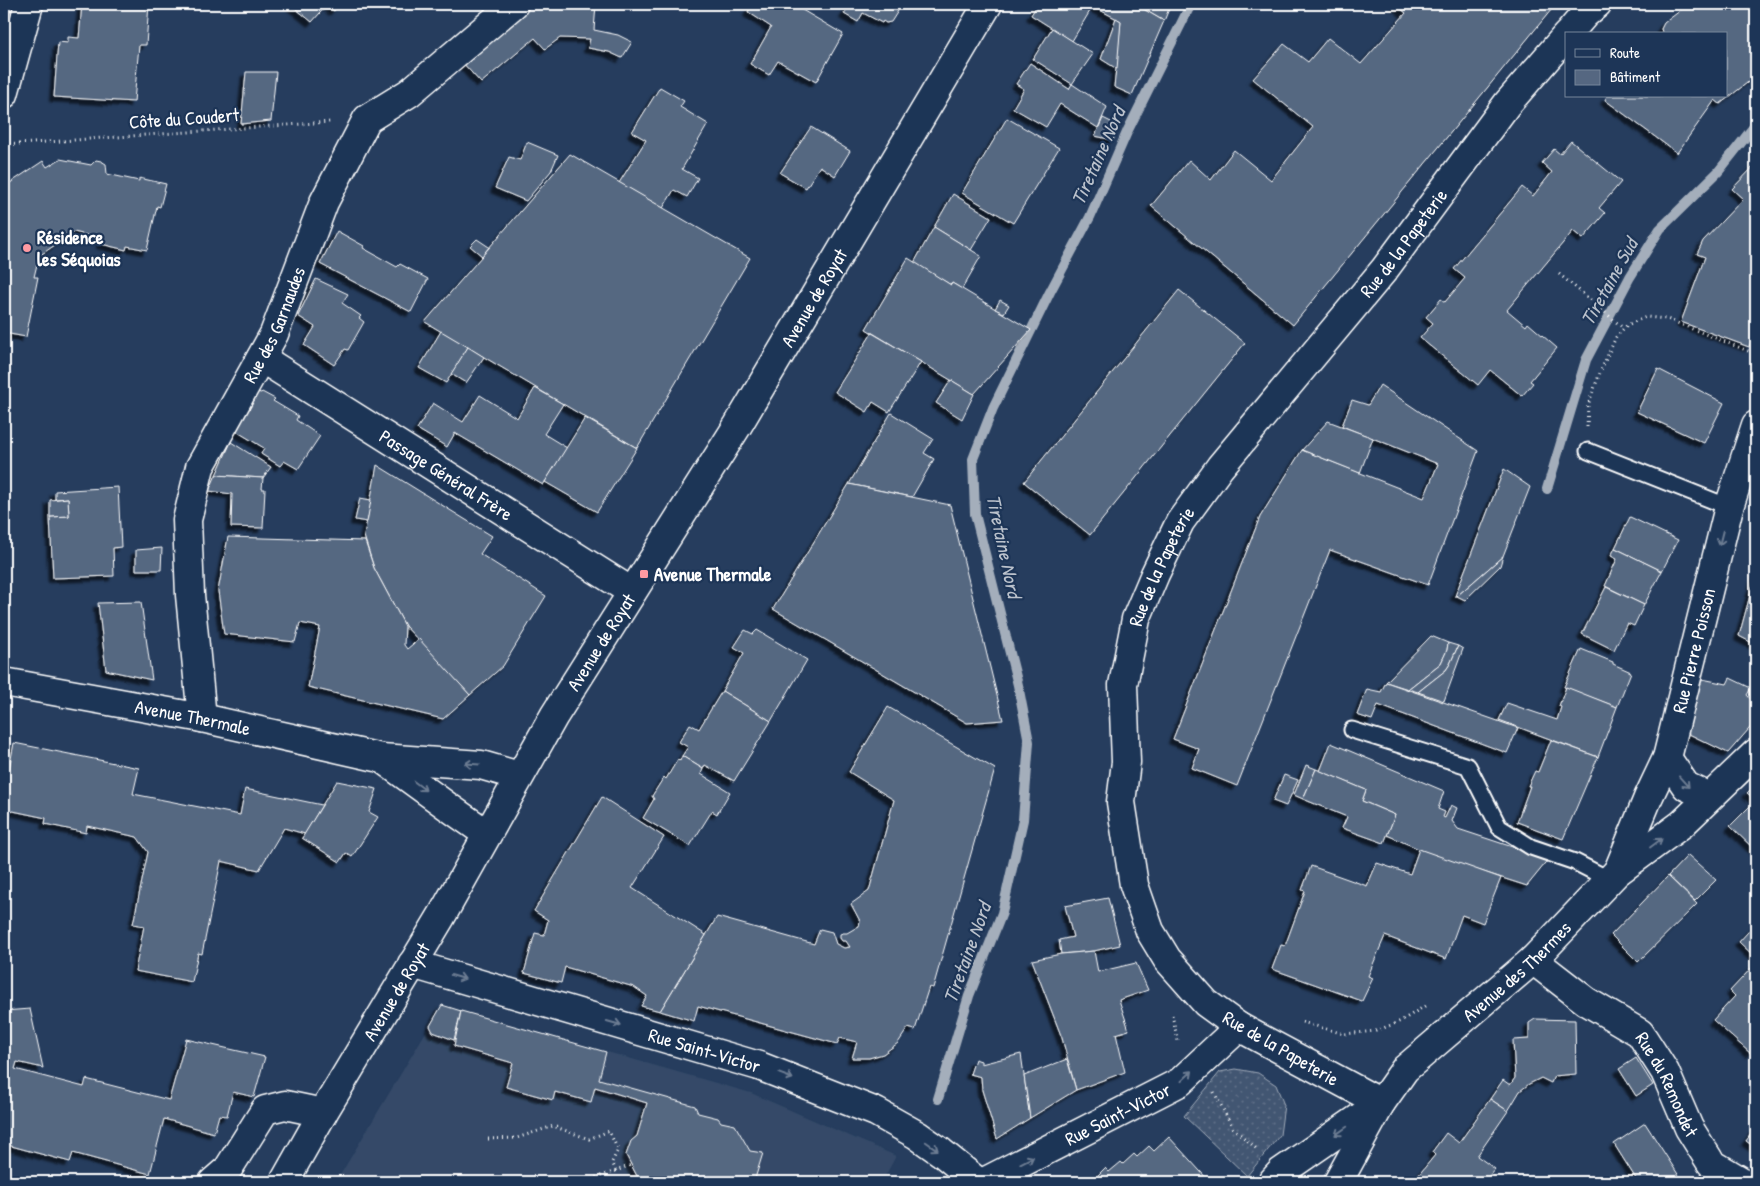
<svg xmlns="http://www.w3.org/2000/svg" width="1760" height="1186" font-family="'Patrick Hand',sans-serif">
  <style>
    .built { fill: #344a68 }
    .grass { fill: url(#grass-dots); stroke: #a0aab8 }
    .lines { fill: none; stroke-linecap: round; stroke-linejoin: round }
    .stream { stroke: #a4aebb; stroke-width: 10 }
    .building { fill: #556781; stroke: #fff; filter: url(#shadow) }
    .service-casing { stroke: #fff; stroke-width: 19 }
    .minor-casing { stroke: #fff; stroke-width: 31 }
    .tertiary-casing { stroke: #fff; stroke-width: 31 }
    .secondary-casing { stroke: #fff; stroke-width: 31 }
    .path { stroke: #fff; stroke-width: 3; stroke-dasharray: 1 4; stroke-linecap: butt }
    .service { stroke: #1d3557; stroke-width: 15 }
    .minor { stroke: #1d3557; stroke-width: 28 }
    .tertiary { stroke: #1d3557; stroke-width: 28 }
    .secondary { stroke: #1d3557; stroke-width: 28 }
    .oneway { stroke: #6c7c92 }
    .poi-dot { fill: #ff9aa2; stroke: #1d3557; stroke-width: 2 }
    .labels { text-anchor: middle; stroke-width: 4.5; stroke-linejoin: round; paint-order: stroke }
    .street-label { font-size: 19px; fill: #fff; stroke: #1d3557 }
    .poi-label { font-size: 19px; font-weight: bold; fill: #fff; stroke: #1d3557; text-anchor: start }
    .water-label { font-size: 20px; font-style: italic; fill: #bbc2cc; stroke: #1d3557 }
  </style>
  <defs>
    <pattern id="grass-dots" width="8" height="8" patternUnits="userSpaceOnUse" patternTransform="scale(1.25)"><rect width="8" height="8" fill="#425672"/><path d="M2 2h.1M6 6h.1" fill="none" stroke="#5e6f87" stroke-width="1.8" stroke-linecap="round"/></pattern>
    <filter id="shadow"><feDropShadow dx="-4.5" dy="4.5" stdDeviation="1" flood-color="#0009"/></filter>
  </defs>
  <rect width="100%" height="100%" fill="#263d5e"/>
  <filter id="ink" filterUnits="userSpaceOnUse"><feTurbulence type="fractalNoise" baseFrequency=".02" numOctaves="2"/><feDisplacementMap in="SourceGraphic" scale="10" xChannelSelector="R" yChannelSelector="G"/><feConvolveMatrix kernelMatrix="1 2 1 2 8 2 1 2 1" color-interpolation-filters="sRGB"/></filter>
  <g filter="url(#ink)">
    <!-- built -->
    <polygon class="built" points="442,1005 751,1093 896,1156 882,1182 336,1182"/>
    <!-- grass -->
    <polygon class="grass" points="1236,1069 1258,1073 1276,1085 1284,1105 1280,1135 1247,1176 1184,1116 1220,1072"/>
    <g class="lines">
      <!-- stream -->
      <g class="stream">
        <polyline points="1547,489 1586,360 1630,277 1660,229 1718,172 1756,124"/>
        <polyline points="938,1099 969,996 1002,913 1023,820 1029,742 1018,685 975,514 973,459 993,408 1050,292 1090,217 1128,130 1191,4"/>
      </g>
    </g>
    <!-- building -->
    <g class="building">
      <polygon points="82,4 149,4 146,45 139,45 134,102 54,97 58,42 68,43 68,37 79,38"/>
      <polygon points="290,4 340,4 334,11 327,5 312,22"/>
      <polygon points="533,4 596,5 594,30 618,35 632,42 622,58 609,52 588,48 590,39 560,38 545,49 535,38 481,83 462,62"/>
      <polygon points="752,4 792,4 843,34 816,82 778,61 769,75 750,64 771,27 748,12"/>
      <polygon points="850,4 894,4 898,11 891,22 886,23 883,21 882,23 863,13 858,22 844,14"/>
      <polygon points="1038,4 1088,4 1093,6 1072,41 1031,15"/>
      <polygon points="1088,4 1135,4 1164,21 1132,95 1114,87 1121,21"/>
      <polygon points="1135,4 1171,4 1164,21"/>
      <polygon points="1395,4 1556,4 1293,325 1151,206 1189,160 1211,180 1234,150 1271,180 1313,127 1253,79 1284,44 1308,62 1328,38 1361,64 1406,13"/>
      <polygon points="1689,4 1756,4 1756,76 1720,104 1715,100 1677,153 1605,100 1607,96 1726,96 1726,34 1662,34 1662,32 1661,29 1664,23"/>
      <polygon points="1116,18 1121,21 1117,69 1101,59"/>
      <polygon points="1052,28 1093,54 1072,84 1033,59"/>
      <polygon points="1030,63 1069,89 1072,84 1107,107 1098,128 1060,104 1046,127 1013,108 1024,89 1016,84"/>
      <polygon points="246,72 276,72 271,121 241,124"/>
      <polygon points="660,87 684,101 680,107 708,124 682,169 698,178 687,197 674,190 663,208 619,183 646,140 632,132"/>
      <polygon points="1007,118 1059,148 1013,223 962,193"/>
      <polygon points="1103,118 1119,126 1113,140 1095,136"/>
      <polygon points="811,127 850,151 835,176 820,166 806,188 780,173"/>
      <polygon points="1571,141 1621,182 1599,208 1605,213 1583,239 1573,231 1507,310 1526,326 1528,323 1557,348 1530,381 1533,383 1522,396 1490,370 1478,385 1420,338 1433,323 1426,317 1441,299 1445,302 1465,278 1454,269 1522,187 1533,196 1552,172 1542,163 1554,149 1560,154"/>
      <polygon points="527,142 558,155 551,171 526,201 495,188 509,157 520,160"/>
      <polygon points="570,154 750,258 637,448 425,322"/>
      <polygon points="60,159 91,165 96,160 101,161 106,164 107,174 139,181 139,178 166,184 160,207 157,206 147,250 127,246 126,250 101,244 102,239 74,232 39,256 34,277 38,277 26,337 4,333 4,187 43,161 47,167"/>
      <polygon points="1756,164 1756,327 1749,347 1681,322 1705,257 1697,254 1703,241 1743,199 1732,189"/>
      <polygon points="953,194 991,217 971,250 934,227"/>
      <polygon points="934,227 981,256 962,289 952,283 951,285 914,263"/>
      <polygon points="337,231 364,246 363,248 397,267 400,264 428,279 411,312 320,264"/>
      <polygon points="477,239 489,247 482,256 470,246"/>
      <polygon points="908,258 951,285 952,283 1031,330 974,394 866,329"/>
      <polygon points="316,279 348,294 342,303 361,316 359,318 364,322 348,350 345,349 334,365 304,345 315,327 298,316"/>
      <polygon points="1179,290 1245,343 1090,535 1024,482"/>
      <polygon points="1000,300 1009,305 1004,313 995,309"/>
      <polygon points="441,331 468,347 446,383 419,368"/>
      <polygon points="872,333 921,362 889,412 873,402 867,412 835,392"/>
      <polygon points="468,347 484,357 466,383 451,374"/>
      <polygon points="1658,369 1724,403 1704,443 1637,412"/>
      <polygon points="951,380 974,394 962,419 936,403"/>
      <polygon points="1380,385 1478,451 1428,585 1330,550 1237,786 1192,768 1199,749 1173,739 1260,517 1302,450 1424,498 1438,464 1342,426 1352,400 1368,405"/>
      <polygon points="535,388 563,404 544,434 567,448 543,485 455,433 447,447 417,429 433,403 463,422 480,395 517,418"/>
      <polygon points="257,392 261,393 262,392 275,399 273,401 298,416 296,420 320,436 298,469 284,461 280,466 261,454 264,448 236,431"/>
      <polygon points="891,413 933,439 924,453 934,459 912,497 849,484"/>
      <polygon points="585,418 637,448 597,512 545,482"/>
      <polygon points="1328,421 1373,438 1360,473 1302,450"/>
      <polygon points="231,442 271,467 263,478 216,475"/>
      <polygon points="377,465 492,536 480,554 546,596 503,666 470,695 405,626 374,568 364,536"/>
      <polygon points="1504,469 1530,487 1503,556 1457,596 1455,596"/>
      <polygon points="216,475 263,478 262,489 265,489 263,528 231,527 232,494 209,491"/>
      <polygon points="849,484 950,505 1003,720 967,723 773,609"/>
      <polygon points="118,487 121,547 113,548 114,576 53,578 50,517 69,516 68,498 55,499 55,491"/>
      <polygon points="68,498 69,516 50,517 50,500"/>
      <polygon points="360,498 371,500 367,522 355,520"/>
      <polygon points="1630,517 1678,540 1662,571 1615,548"/>
      <polygon points="228,537 365,541 374,568 405,626 404,645 407,649 419,639 470,695 443,719 308,687 320,627 300,623 295,642 224,634 218,591"/>
      <polygon points="162,548 161,570 136,570 136,550"/>
      <polygon points="1615,548 1662,571 1644,605 1605,586 1617,559 1611,556"/>
      <polygon points="1503,556 1500,566 1465,600 1457,596"/>
      <polygon points="1756,573 1756,645 1739,636"/>
      <polygon points="1606,587 1644,605 1634,626 1627,623 1614,650 1582,634"/>
      <polygon points="141,602 152,680 106,670 98,603"/>
      <polygon points="745,630 753,634 757,630 807,660 771,721 722,691 744,653 734,647"/>
      <polygon points="1431,636 1448,643 1447,650 1441,663 1408,689 1386,682"/>
      <polygon points="1448,643 1458,646 1450,664 1446,670 1418,692 1408,689 1441,663 1447,650"/>
      <polygon points="1458,646 1463,649 1444,701 1418,692 1446,670 1450,664"/>
      <polygon points="1581,649 1613,662 1613,664 1631,672 1617,707 1564,687"/>
      <polygon points="1730,678 1751,688 1747,695 1756,705 1756,721 1728,753 1687,733 1702,679 1727,684"/>
      <polygon points="1386,682 1518,728 1507,753 1378,705 1372,720 1357,715 1367,689 1381,692"/>
      <polygon points="1566,687 1617,707 1598,757 1499,720 1507,703 1557,720 1561,707 1559,706"/>
      <polygon points="722,691 771,721 734,781 705,765 703,769 682,756 688,747 679,742 690,724 699,729"/>
      <polygon points="888,707 995,769 933,988 929,987 915,1030 908,1028 898,1043 883,1054 869,1058 852,1058 857,1042 840,1038 837,1044 698,1006 694,1021 660,1011 717,917 814,944 820,929 832,932 836,944 844,948 850,947 846,941 842,941 840,938 840,934 843,933 847,933 859,926 860,921 851,904 869,891 894,800 849,772"/>
      <polygon points="1551,740 1598,757 1563,839 1517,822 1530,786 1528,786 1535,771 1538,772"/>
      <polygon points="14,743 139,768 133,794 240,815 245,789 322,805 305,834 284,828 259,870 221,861 202,954 198,953 192,982 135,971 144,926 133,924 148,852 137,837 87,826 86,833 45,824 46,818 13,811 4,817 4,768 9,769"/>
      <polygon points="1331,743 1444,791 1438,809 1445,812 1443,817 1445,818 1451,805 1457,808 1452,821 1458,829 1549,859 1527,886 1437,857 1387,835 1395,815 1362,801 1366,790 1320,771"/>
      <polygon points="682,756 703,769 701,774 730,792 717,814 712,811 690,846 643,818 654,799 652,796 664,777 666,779 678,759 680,761"/>
      <polygon points="1306,765 1316,769 1303,799 1294,795"/>
      <polygon points="1316,769 1366,790 1362,801 1395,815 1384,843 1342,828 1347,817 1303,799"/>
      <polygon points="1284,775 1298,780 1286,806 1273,801"/>
      <polygon points="337,781 377,789 369,812 378,817 352,857 346,853 340,862 302,838"/>
      <polygon points="1756,784 1756,851 1730,826 1756,800 1747,793"/>
      <polygon points="602,797 664,837 632,888 706,935 660,1011 641,1006 647,996 634,987 565,967 561,983 524,973 535,933 544,935 548,920 534,911"/>
      <polygon points="1419,849 1501,878 1483,923 1462,915 1446,959 1385,936 1368,976 1373,978 1362,1001 1272,969 1281,945 1285,946 1305,891 1302,890 1311,866 1367,886 1377,863 1410,874"/>
      <polygon points="1688,855 1716,880 1695,901 1668,876"/>
      <polygon points="1668,876 1697,904 1638,962 1611,935"/>
      <polygon points="1108,898 1120,945 1094,951 1061,954 1059,940 1073,937 1065,906"/>
      <polygon points="1756,923 1756,958 1739,942"/>
      <polygon points="1094,951 1098,972 1136,963 1148,990 1119,1000 1129,1030 1116,1034 1125,1072 1076,1090 1062,1038 1032,960 1061,954"/>
      <polygon points="1756,963 1756,1047 1750,1053 1713,1020 1735,996 1730,991"/>
      <polygon points="442,1005 461,1011 454,1040 433,1032 430,1026"/>
      <polygon points="30,1009 43,1068 17,1062 15,1069 84,1087 86,1079 169,1100 186,1039 265,1057 254,1097 233,1092 227,1116 219,1115 214,1133 164,1119 150,1174 73,1153 70,1162 4,1144 4,1011"/>
      <polygon points="461,1011 606,1052 599,1079 695,1106 698,1113 718,1118 721,1122 735,1125 750,1151 763,1153 754,1182 641,1182 642,1178 637,1176 626,1155 631,1141 637,1136 647,1103 595,1087 591,1102 555,1092 553,1100 506,1087 513,1063 454,1046"/>
      <polygon points="1535,1019 1575,1020 1576,1074 1554,1076 1551,1083 1541,1078 1529,1084 1520,1091 1508,1111 1490,1099 1503,1080 1510,1085 1515,1078 1513,1040 1529,1039 1529,1023"/>
      <polygon points="1021,1054 1030,1118 997,1139 982,1090 981,1077 970,1074 975,1059 981,1061 981,1064"/>
      <polygon points="1636,1058 1653,1085 1636,1096 1619,1069"/>
      <polygon points="1067,1059 1076,1090 1030,1118 1024,1076"/>
      <polygon points="1490,1099 1508,1111 1477,1156 1495,1169 1484,1182 1413,1182 1435,1155 1432,1152 1446,1133 1459,1143"/>
      <polygon points="1645,1123 1683,1182 1638,1182 1614,1144"/>
      <polygon points="1756,1127 1756,1148 1746,1141"/>
      <polygon points="1169,1137 1210,1182 1084,1182 1089,1178 1093,1180 1105,1168 1109,1172 1121,1162 1123,1164 1134,1154 1137,1157 1149,1146 1154,1151"/>
    </g>
    <g class="lines">
      <!-- service casing -->
      <g class="service-casing">
        <g id="service">
          <polyline points="1588,451 1729,507"/>
          <polyline points="1352,730 1468,766 1499,827 1531,847 1575,862 1610,880"/>
        </g>
      </g>
      <!-- minor casing -->
      <g class="minor-casing">
        <g id="minor">
          <polyline points="1568,34 1585,14 1597,4"/>
          <polyline points="4,94 29,4"/>
          <path id="s1" d="M 261,358 L 632,592"/>
          <path id="s2" d="M 202,718 L 190,595 L 187,520 L 200,467 L 274,334 L 324,202 L 367,119 L 409,93 L 514,4"/>
          <path id="s3" d="M 1533,960 L 1586,1001 L 1640,1033 L 1665,1072 L 1689,1128 L 1711,1163 L 1743,1182"/>
          <path id="s4" d="M 412,964 L 759,1066 L 876,1112 L 917,1135 L 941,1152 L 978,1182"/>
          <path id="s5" d="M 1381,1103 L 1239,1027 L 1206,1003 L 1167,959 L 1150,931 L 1134,885 L 1121,802 L 1126,762 L 1123,685 L 1136,619 L 1155,574 L 1180,522 L 1220,467 L 1384,270 L 1507,104 L 1566,36"/>
          <polyline points="213,1182 228,1169 265,1110 285,1105 323,1113"/>
          <path id="s6" d="M 984,1182 L 1180,1082 L 1239,1027"/>
        </g>
      </g>
      <!-- tertiary casing -->
      <g class="tertiary-casing">
        <g id="tertiary">
          <polyline points="1667,758 1686,786 1709,797"/>
          <path id="s7" d="M 1618,871 L 1648,798 L 1667,758 L 1729,507 L 1756,425"/>
          <path id="s8" d="M 1272,1182 L 1281,1172 L 1381,1103 L 1405,1069 L 1533,960 L 1617,872 L 1682,824 L 1756,753"/>
          <polyline points="1338,1182 1378,1109"/>
        </g>
      </g>
      <!-- secondary casing -->
      <g class="secondary-casing">
        <g id="secondary">
          <path id="s9" d="M 4,682 L 202,718 L 381,758 L 481,765 L 519,776"/>
          <polyline points="381,758 447,806 487,834"/>
          <path id="s10" d="M 284,1182 L 323,1113 L 441,917 L 554,716 L 738,425 L 988,4"/>
        </g>
      </g>
      <!-- path -->
      <g class="path">
        <polyline points="4,145 330,122"/>
        <polyline points="1559,274 1592,301 1623,328"/>
        <polyline points="1587,427 1588,405 1601,370 1616,337 1627,325 1646,317 1667,319 1756,354"/>
        <polyline points="1172,1015 1178,1041"/>
        <polyline points="1302,1022 1344,1034 1376,1031 1401,1021 1425,1006"/>
        <polyline points="1214,1092 1233,1128 1258,1150"/>
        <polyline points="488,1139 517,1138 553,1126 589,1139 609,1131 618,1150 612,1162 616,1171 631,1165"/>
        <polyline points="591,1179 616,1171"/>
      </g>
      <!-- service -->
      <use href="#service" class="service"/>
      <!-- minor -->
      <use href="#minor" class="minor"/>
      <!-- tertiary -->
      <use href="#tertiary" class="tertiary"/>
      <!-- secondary -->
      <use href="#secondary" class="secondary"/>
    </g>
    <!-- one-way arrows -->
    <defs><path id="oneway-shaft" d="M-6 0H5M1.5-3L5.5 0L1.5 3" fill="none" stroke-width="1.6" stroke-linecap="round" stroke-linejoin="round" transform="scale(1.25)"/></defs>
    <g class="oneway">
      <use href="#oneway-shaft" transform="translate(1721 538) rotate(104)"/>
      <use href="#oneway-shaft" transform="translate(472 764) rotate(-176)"/>
      <use href="#oneway-shaft" transform="translate(1684 782) rotate(48)"/>
      <use href="#oneway-shaft" transform="translate(420 786) rotate(37)"/>
      <use href="#oneway-shaft" transform="translate(1656 843) rotate(-37)"/>
      <use href="#oneway-shaft" transform="translate(458 977) rotate(16)"/>
      <use href="#oneway-shaft" transform="translate(614 1023) rotate(16)"/>
      <use href="#oneway-shaft" transform="translate(786 1076) rotate(21)"/>
      <use href="#oneway-shaft" transform="translate(1187 1076) rotate(-43)"/>
      <use href="#oneway-shaft" transform="translate(1341 1131) rotate(145)"/>
      <use href="#oneway-shaft" transform="translate(932 1146) rotate(35)"/>
      <use href="#oneway-shaft" transform="translate(1027 1160) rotate(-27)"/>
    </g>
  </g>
  <!-- markers -->
  <g class="poi-dot">
    <circle cx="27" cy="248" r="5"/>
    <rect x="639" y="569" width="10" height="10" rx="2.5"/>
  </g>
  <g class="labels">
    <!-- street labels -->
    <g class="street-label">
      <text transform="translate(184 118) rotate(-4)" y="7">Côte du Coudert</text>
      <text dy="7" stroke="none"><textPath href="#s5" startOffset="1075">Rue de la Papeterie</textPath></text>
      <text dy="7" stroke="none"><textPath href="#s10" startOffset="1031">Avenue de Royat</textPath></text>
      <text dy="7" stroke="none"><textPath href="#s2" startOffset="414">Rue des Garnaudes</textPath></text>
      <text dy="7" stroke="none"><textPath href="#s1" startOffset="219">Passage Général Frère</textPath></text>
      <text dy="7" stroke="none"><textPath href="#s5" startOffset="669">Rue de la Papeterie</textPath></text>
      <text dy="7" stroke="none"><textPath href="#s10" startOffset="626">Avenue de Royat</textPath></text>
      <text dy="7" stroke="none"><textPath href="#s7" startOffset="234">Rue Pierre Poisson</textPath></text>
      <text dy="7" stroke="none"><textPath href="#s9" startOffset="192">Avenue Thermale</textPath></text>
      <text dy="7" stroke="none"><textPath href="#s8" startOffset="325">Avenue des Thermes</textPath></text>
      <text dy="7" stroke="none"><textPath href="#s10" startOffset="221">Avenue de Royat</textPath></text>
      <text transform="translate(1281 1048) rotate(30)" y="7">Rue de la Papeterie</text>
      <text dy="7" stroke="none"><textPath href="#s4" startOffset="305">Rue Saint-Victor</textPath></text>
      <text dy="7" stroke="none"><textPath href="#s3" startOffset="188">Rue du Remondet</textPath></text>
      <text dy="7" stroke="none"><textPath href="#s6" startOffset="150">Rue Saint-Victor</textPath></text>
    </g>
    <!-- poi labels -->
    <g class="poi-label">
      <text x="37" y="244">Résidence<tspan x="37" dy="22">les Séquoias</tspan></text>
      <text x="654" y="581">Avenue Thermale</text>
    </g>
    <!-- water labels -->
    <g class="water-label">
      <text transform="translate(1098 156) rotate(-66)" y="7">Tiretaine Nord</text>
      <text transform="translate(1609 282) rotate(-61)" y="7">Tiretaine Sud</text>
      <text transform="translate(1004 546) rotate(78)" y="7">Tiretaine Nord</text>
      <text transform="translate(967 953) rotate(-70)" y="7">Tiretaine Nord</text>
    </g>
  </g>
  <!-- margin -->
  <rect width="1760" height="1186" fill="none" stroke="#1d3557" stroke-width="20"/>
  <rect x="10" y="10" width="1740" height="1166" fill="none" stroke="#fff" stroke-width="2" filter="url(#ink)"/>
  <!-- legend -->
  <rect x="1565" y="32" width="162" height="65" fill="#1d3557" stroke="#77869a"/>
  <rect x="1575" y="49" width="25" height="8" fill="#1d3557" stroke="#77869a"/>
  <text x="1610" y="58" font-size="15" fill="#ffffff">Route</text>
  <rect x="1575" y="70" width="25" height="15" fill="#556781" stroke="#77869a"/>
  <text x="1610" y="82" font-size="15" fill="#ffffff">Bâtiment</text>
</svg>
